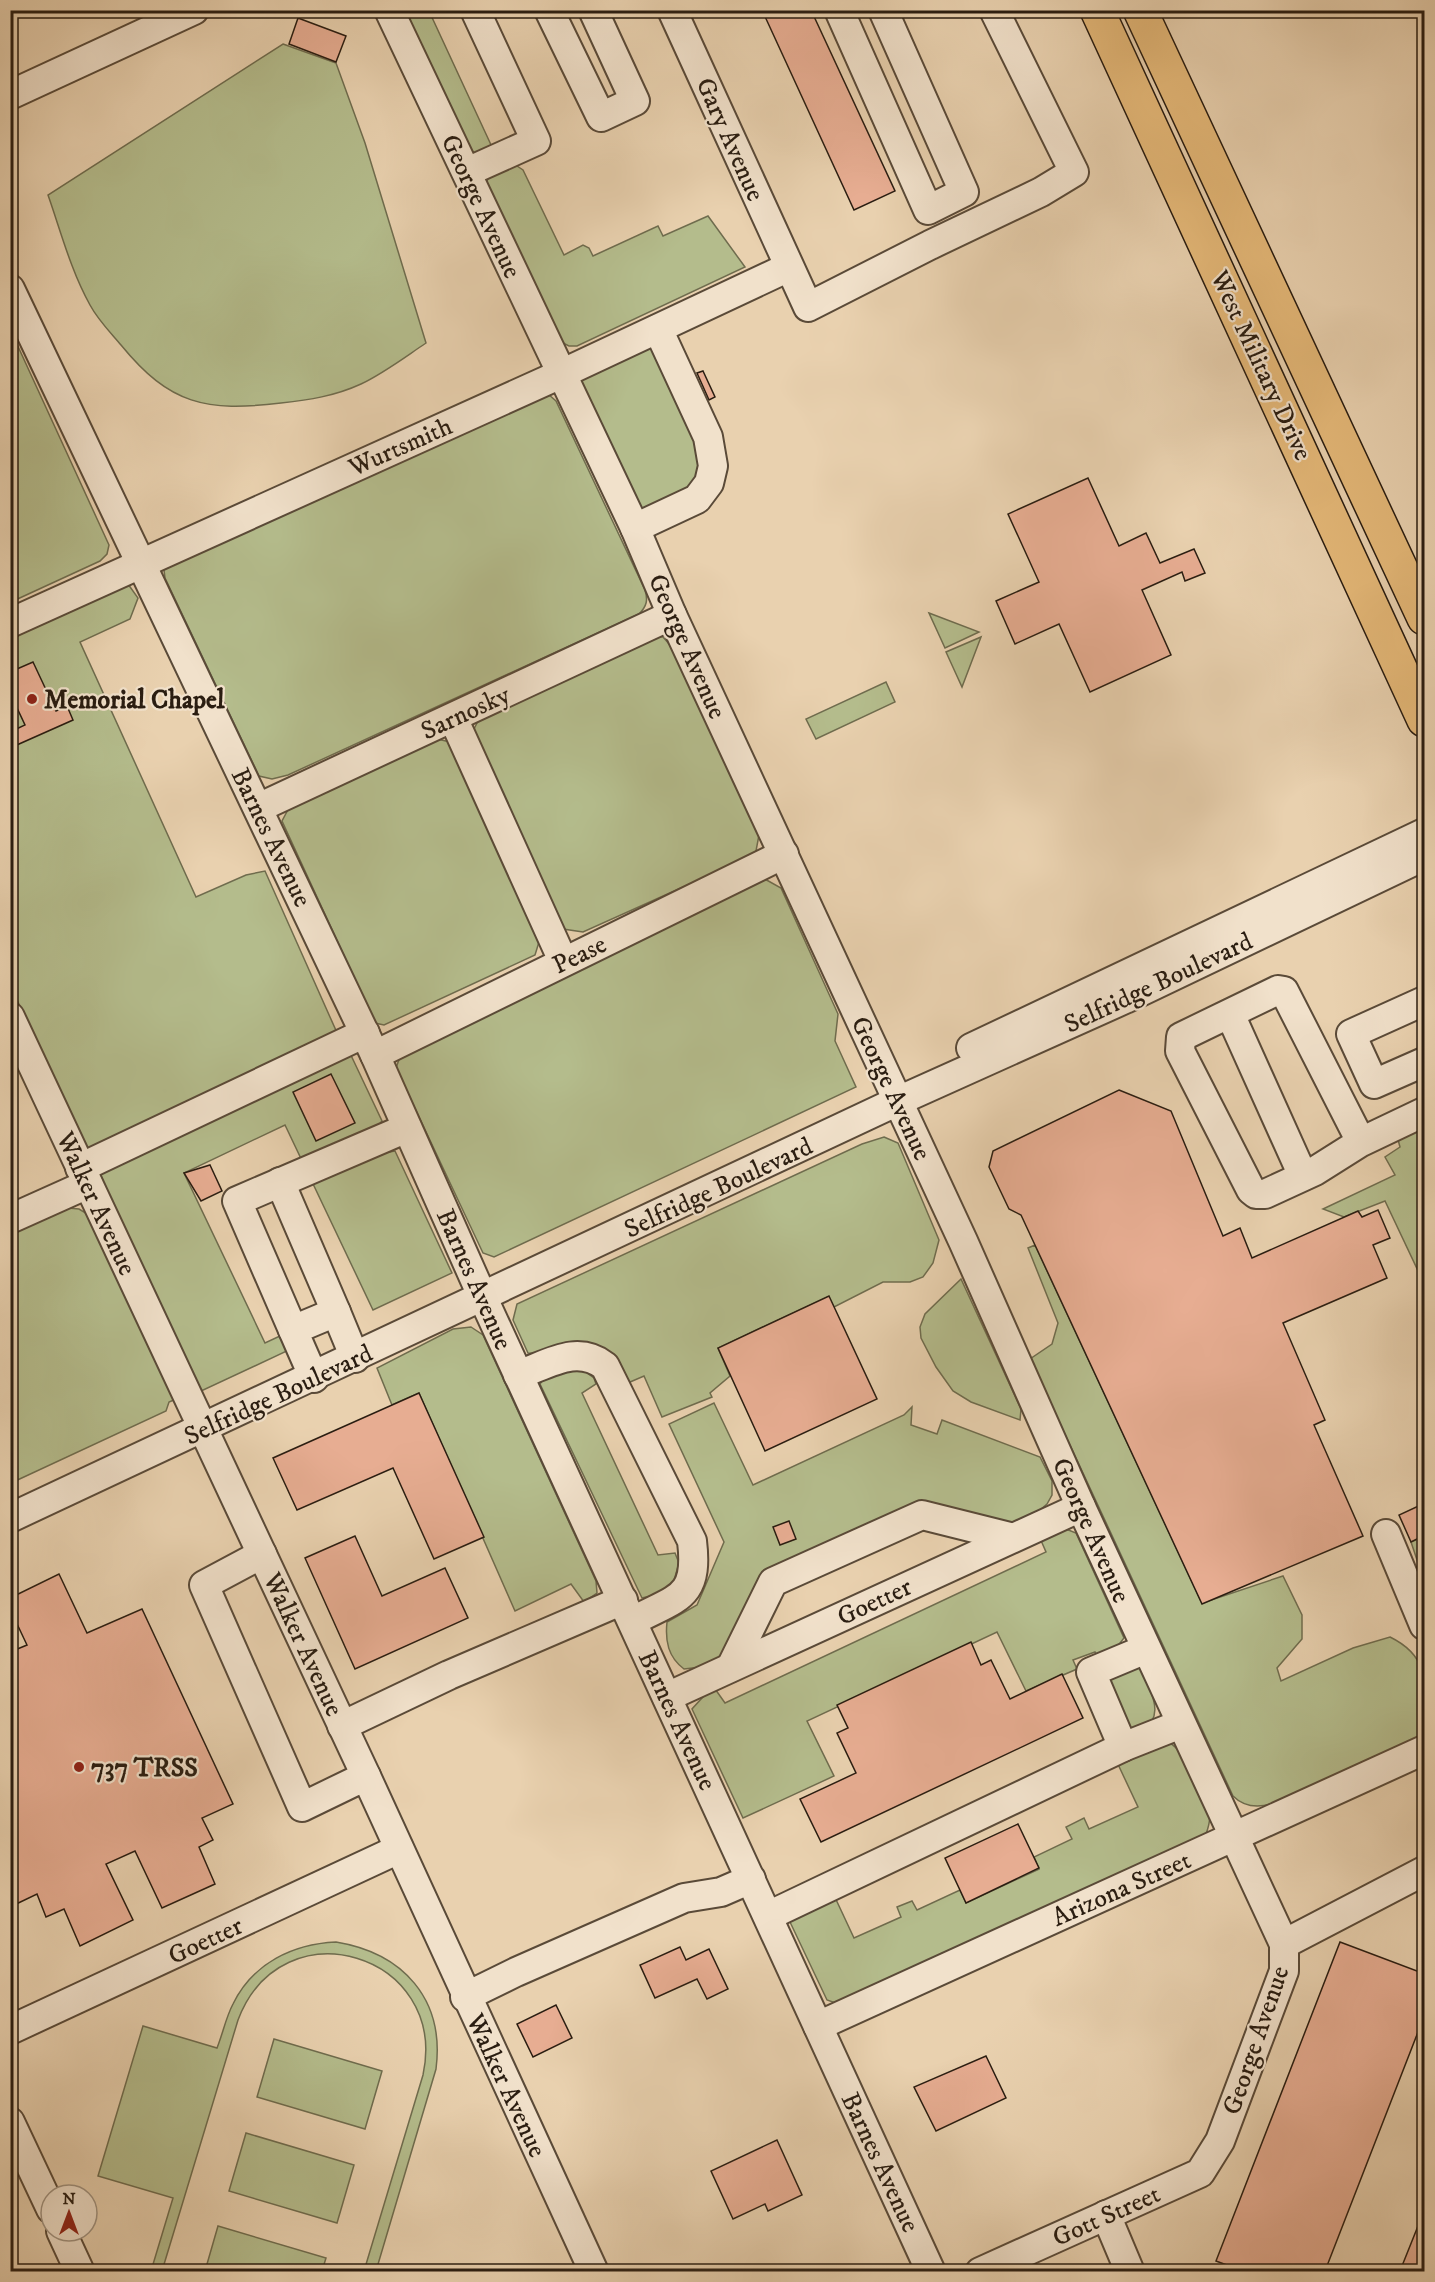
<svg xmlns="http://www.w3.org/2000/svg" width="1435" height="2282" font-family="'IM FELL DW Pica',serif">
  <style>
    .green { fill: #b4bc8c; stroke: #6f6c4e; stroke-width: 1.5 }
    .building { fill: #e7ad92; stroke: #2a1d11; stroke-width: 1.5 }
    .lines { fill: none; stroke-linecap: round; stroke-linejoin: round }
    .minor-casing { stroke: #5a4a38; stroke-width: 32 }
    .major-casing { stroke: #2a1d11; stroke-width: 36 }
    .minor { stroke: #f1e1cb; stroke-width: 28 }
    .major { stroke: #e4b878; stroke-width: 33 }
    .poi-dot { fill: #8f2418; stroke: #f1e1cb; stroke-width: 2 }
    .labels { text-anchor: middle; stroke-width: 4.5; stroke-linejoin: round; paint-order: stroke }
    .street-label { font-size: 26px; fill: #2a1d11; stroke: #f1e1cb }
    .poi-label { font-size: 26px; font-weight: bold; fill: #2a1d11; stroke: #f1e1cb; text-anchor: start }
  </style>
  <rect width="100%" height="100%" fill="#e9d1af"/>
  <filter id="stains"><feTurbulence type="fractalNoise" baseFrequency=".00333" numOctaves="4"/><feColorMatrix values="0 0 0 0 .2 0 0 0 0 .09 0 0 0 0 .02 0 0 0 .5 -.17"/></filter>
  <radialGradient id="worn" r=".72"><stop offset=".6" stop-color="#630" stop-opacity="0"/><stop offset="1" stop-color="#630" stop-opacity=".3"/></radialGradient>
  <!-- green -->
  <g class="green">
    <polygon points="403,11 429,11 492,147 475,153 470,150"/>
    <path d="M 283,44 L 336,63 L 365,143 L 426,343 C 405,357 384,373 361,384 C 335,396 309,400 281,403 C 206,412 170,405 121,345 C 110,332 98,320 90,305 C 71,271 61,232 48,195 Z"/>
    <polygon points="514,164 523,170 564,255 583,245 589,248 593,256 658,226 663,236 708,216 745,267 577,346 569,346 559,341 486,187 488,177"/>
    <polygon points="10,329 109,545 107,554 100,561 11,602"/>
    <polygon points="649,344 702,447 698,483 640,515 580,393 580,377"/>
    <path d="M 548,394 L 556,401 L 645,590 C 648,600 647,606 639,614 L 288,775 L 272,779 L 259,776 L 165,578 L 164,570 L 169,563 Z"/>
    <polygon points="128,584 138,598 130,619 80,642 196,897 246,875 265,871 338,1035 90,1157 11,987 10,639"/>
    <polygon points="929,613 979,632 945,648"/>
    <polygon points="657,636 663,637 670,645 759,835 756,851 750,857 583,932 563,929 475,735 474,729 478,721"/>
    <polygon points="981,637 962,687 946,652"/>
    <polygon points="886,682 895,702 816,739 806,719"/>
    <polygon points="433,738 450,742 539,942 535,955 384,1025 375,1023 282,821 291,804"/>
    <polygon points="763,878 781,888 838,1014 835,1041 856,1087 494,1257 483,1253 396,1068 401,1054"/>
    <polygon points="348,1049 382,1121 374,1131 384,1153 395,1151 452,1273 373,1310 285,1125 184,1173 265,1343 282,1335 289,1350 199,1392 94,1168"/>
    <polygon points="1424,1124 1424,1272 1420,1275 1385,1201 1344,1217 1323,1209 1395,1175 1385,1157 1400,1147 1397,1136"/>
    <path d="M 884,1137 L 898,1143 L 939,1240 L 933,1263 L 923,1277 L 910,1282 L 883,1282 L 834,1307 L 828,1297 L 718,1348 L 730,1376 L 710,1393 L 712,1397 L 662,1417 L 644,1376 L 623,1385 L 581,1343 C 561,1343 547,1355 528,1353 L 513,1320 L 517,1304 L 862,1144 Z"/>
    <polygon points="68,1208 79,1209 89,1215 176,1399 169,1402 166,1411 11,1483 10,1235"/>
    <path d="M 1035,1245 L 1202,1603 L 1283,1576 L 1302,1615 L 1302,1639 L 1277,1668 L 1281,1681 L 1353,1648 L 1390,1637 C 1435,1659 1424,1691 1424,1736 L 1271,1804 C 1257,1808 1244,1807 1233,1796 L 1030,1359 L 1052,1344 L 1058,1323 L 1028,1248 Z"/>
    <polygon points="961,1279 1021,1409 1020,1420 971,1402 953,1391 936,1367 921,1338 920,1327 925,1314"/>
    <polygon points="471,1327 483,1335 596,1581 597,1593 584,1602 571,1584 515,1611 419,1393 392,1405 377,1368 453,1329"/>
    <polygon points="580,1368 594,1378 596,1384 582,1393 658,1555 675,1553 679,1563 671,1591 642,1598 540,1384 545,1376"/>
    <path d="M 714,1403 L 753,1485 L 904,1415 L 912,1407 L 911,1425 L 937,1434 L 942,1420 L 1040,1457 L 1052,1481 L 1052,1495 L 1047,1504 L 1033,1516 L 1004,1526 L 922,1507 L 765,1577 L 719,1658 L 701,1667 L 684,1669 C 668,1657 665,1641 667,1622 L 697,1605 L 724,1542 L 669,1424 Z"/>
    <polygon points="1061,1527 1076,1533 1124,1638 1113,1652 1100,1660 1095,1652 1073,1660 1077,1669 1026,1691 997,1632 807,1721 834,1776 743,1818 692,1709 713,1686 725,1703 1046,1552 1039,1536"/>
    <polygon points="1424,1536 1424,1581 1411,1542"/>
    <path d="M 1135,1665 C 1143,1669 1145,1676 1148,1684 C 1156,1703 1160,1718 1143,1731 L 1125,1728 L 1104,1681 Z"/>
    <path d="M 1170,1743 C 1184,1751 1205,1793 1209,1811 C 1211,1819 1209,1826 1206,1834 L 844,2006 L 827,2000 L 790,1922 L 794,1911 L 832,1891 L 854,1938 L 901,1917 L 897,1907 L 912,1901 L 917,1910 L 960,1890 L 966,1903 L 1039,1869 L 1034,1857 L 1072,1839 L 1066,1827 L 1084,1818 L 1089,1829 L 1138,1807 L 1116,1760 Z"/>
    <path d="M 336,1942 C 403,1953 445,1999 436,2069 L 376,2271 L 364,2271 L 423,2075 C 449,1954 282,1903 238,2020 L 162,2271 L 151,2271 L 173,2198 L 98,2176 L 143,2026 L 217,2048 C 223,2033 226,2017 233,2004 C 253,1963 293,1944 336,1942 Z"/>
    <polygon points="274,2039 382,2071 365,2129 257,2097"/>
    <polygon points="246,2133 354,2165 337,2223 229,2191"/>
    <polygon points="218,2226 326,2258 322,2271 205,2271"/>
  </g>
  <!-- building -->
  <g class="building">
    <polygon points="762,10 811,10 895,191 854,210"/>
    <polygon points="298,18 346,36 336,62 289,44"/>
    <polygon points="703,371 715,397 709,400 697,373"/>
    <polygon points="1088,478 1119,546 1146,533 1160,563 1194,549 1205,573 1185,581 1182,572 1142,590 1171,655 1090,692 1059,624 1015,644 996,601 1039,582 1008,514"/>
    <polygon points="33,662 56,711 67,706 73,720 10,748 10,732 25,725 10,693 10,672"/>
    <polygon points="331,1074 355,1123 316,1141 293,1092"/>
    <polygon points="1119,1090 1171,1111 1223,1236 1240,1228 1252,1258 1358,1211 1362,1217 1378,1210 1390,1238 1373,1245 1387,1278 1283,1323 1325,1420 1314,1425 1363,1536 1202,1604 1021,1215 1009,1209 989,1167 993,1151"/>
    <polygon points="210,1165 222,1191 201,1201 184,1173"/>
    <polygon points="829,1296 877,1399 765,1451 718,1348"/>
    <polygon points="419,1393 484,1537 434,1559 393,1468 297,1510 273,1458"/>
    <polygon points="1425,1503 1425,1535 1411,1542 1399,1515"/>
    <polygon points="789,1521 796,1539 780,1545 773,1527"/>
    <polygon points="355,1536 382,1596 445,1568 468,1618 355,1669 305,1558"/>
    <polygon points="59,1574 87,1633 142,1609 233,1804 202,1818 213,1840 199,1847 215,1884 162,1908 135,1851 106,1864 133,1920 80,1946 64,1909 46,1917 37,1894 10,1907 10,1652 27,1645 10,1609 10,1598"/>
    <polygon points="971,1642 981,1665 991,1660 1010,1699 1062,1674 1083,1718 821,1842 800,1799 856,1773 837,1733 848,1728 837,1705"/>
    <polygon points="1018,1824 1039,1868 966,1903 945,1858"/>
    <polygon points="1340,1942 1425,1974 1425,2014 1325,2271 1243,2271 1216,2261"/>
    <polygon points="680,1947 686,1960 709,1949 728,1989 707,1999 697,1979 655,1998 640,1965"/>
    <polygon points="556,2005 572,2038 533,2057 517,2024"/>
    <polygon points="986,2056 1006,2098 936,2131 914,2087"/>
    <polygon points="777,2140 802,2195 768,2211 765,2204 733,2219 711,2171"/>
    <polygon points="1424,2211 1425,2271 1400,2271"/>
  </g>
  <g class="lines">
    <!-- minor casing -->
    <g class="minor-casing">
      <g id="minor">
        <polyline points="389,10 635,528 672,615 963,1241 1081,1507 1284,1944 1284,1971 1220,2141 1200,2173 980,2272"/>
        <polyline points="549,10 601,117 635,101 593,10"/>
        <polyline points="672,10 808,307 930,245 1041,192 1074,172 994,10"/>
        <polyline points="839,10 928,210 964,192 883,10"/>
        <polyline points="10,95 194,10"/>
        <polyline points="467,172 536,141 475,10"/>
        <polyline points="10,289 375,1055 483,1298 931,2272"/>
        <polyline points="635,528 697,499 709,483 713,466 708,437 658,329"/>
        <polyline points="10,623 561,374 789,267"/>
        <polyline points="453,718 563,961"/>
        <polyline points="258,808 672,615"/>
        <polyline points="1424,1001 1351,1034 1374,1084 1424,1062"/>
        <polyline points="1230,1014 1303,1176"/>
        <polyline points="10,1017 366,1776 594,2272"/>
        <polyline points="971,1048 1424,833"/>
        <polyline points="375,1055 784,854"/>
        <polyline points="1361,1142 1315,1171 1265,1194 1256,1194 1251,1190 1180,1051 1181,1037 1278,990 1284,991 1361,1142 1424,1112"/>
        <polyline points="80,1168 365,1033"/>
        <polyline points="280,1182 336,1312"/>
        <polyline points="10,1219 88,1184"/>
        <polyline points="293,1330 237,1201 407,1128"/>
        <path d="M 518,1375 C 549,1364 577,1344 605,1366 L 692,1541 C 699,1599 677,1597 633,1621"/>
        <polyline points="314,1378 293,1330 336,1312 355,1358"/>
        <polyline points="10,1518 898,1101 1125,999 1424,856"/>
        <polyline points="1386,1534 1424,1625"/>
        <polyline points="262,1554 204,1585 302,1807 366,1776"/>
        <polyline points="1146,1649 1091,1672 1123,1747 1181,1724"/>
        <polyline points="731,1667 773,1582 922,1515 1010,1537"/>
        <polyline points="667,1697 1081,1507"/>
        <polyline points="342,1726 449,1675 623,1600"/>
        <polyline points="768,1916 1123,1747"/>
        <polyline points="1284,1944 1424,1871"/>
        <polyline points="465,1997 516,1972 684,1898 721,1892 751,1879"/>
        <polyline points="818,2026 1424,1750"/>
        <polyline points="10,2030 399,1849"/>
        <polyline points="10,2122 51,2209"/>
        <polyline points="1106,2215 1130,2272"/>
        <polyline points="61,2231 80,2272"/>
      </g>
    </g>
    <!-- major casing -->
    <g class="major-casing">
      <g id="major">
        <polyline points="1097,10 1424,720"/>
        <polyline points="1140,10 1424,618"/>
      </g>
    </g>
    <!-- minor -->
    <use href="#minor" class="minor"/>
    <!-- major -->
    <use href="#major" class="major"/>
  </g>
  <!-- markers -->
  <g class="poi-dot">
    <circle cx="32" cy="699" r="6"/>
    <circle cx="79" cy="1767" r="6"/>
  </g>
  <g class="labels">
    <!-- street labels -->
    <g class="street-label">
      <text transform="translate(731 139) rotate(66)" y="9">Gary Avenue</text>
      <text transform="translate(482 206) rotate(65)" y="9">George Avenue</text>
      <text transform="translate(1262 365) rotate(65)" y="9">West Military Drive</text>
      <text transform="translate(400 446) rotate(-24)" y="9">Wurtsmith</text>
      <text transform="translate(688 646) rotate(66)" y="9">George Avenue</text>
      <text transform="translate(465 712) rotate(-25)" y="9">Sarnosky</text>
      <text transform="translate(272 837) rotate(64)" y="9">Barnes Avenue</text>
      <text transform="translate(579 954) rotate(-26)" y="9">Pease</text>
      <text transform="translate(1158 982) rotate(-25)" y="9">Selfridge Boulevard</text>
      <text transform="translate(892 1088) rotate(65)" y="9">George Avenue</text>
      <text transform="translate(718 1187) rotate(-25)" y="9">Selfridge Boulevard</text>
      <text transform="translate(97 1203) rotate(65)" y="9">Walker Avenue</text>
      <text transform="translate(475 1279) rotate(66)" y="9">Barnes Avenue</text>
      <text transform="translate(278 1394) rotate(-25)" y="9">Selfridge Boulevard</text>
      <text transform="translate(1092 1530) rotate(66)" y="9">George Avenue</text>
      <text transform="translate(874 1601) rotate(-25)" y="9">Goetter</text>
      <text transform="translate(304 1644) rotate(65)" y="9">Walker Avenue</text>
      <text transform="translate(678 1720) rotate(65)" y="9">Barnes Avenue</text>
      <text transform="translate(1121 1888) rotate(-24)" y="9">Arizona Street</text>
      <text transform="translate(205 1940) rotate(-25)" y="9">Goetter</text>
      <text transform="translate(1255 2040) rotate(-71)" y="9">George Avenue</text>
      <text transform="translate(507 2085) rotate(65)" y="9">Walker Avenue</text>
      <text transform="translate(881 2162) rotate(65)" y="9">Barnes Avenue</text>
      <text transform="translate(1106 2215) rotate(-24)" y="9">Gott Street</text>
    </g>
    <!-- poi labels -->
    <g class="poi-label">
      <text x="44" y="708">Memorial Chapel</text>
      <text x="91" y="1776">737 TRSS</text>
    </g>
  </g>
  <!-- margin -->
  <rect width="1435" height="2282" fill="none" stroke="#e9d1af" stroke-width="36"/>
  <rect x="12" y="12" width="1411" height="2258" fill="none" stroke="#2a1d11" stroke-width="3"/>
  <rect x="18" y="18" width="1399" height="2246" fill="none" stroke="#2a1d11" stroke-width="1.5"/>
  <!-- north arrow -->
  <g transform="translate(69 2213)"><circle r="28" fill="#f1e1cb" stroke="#a19381" stroke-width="1.5"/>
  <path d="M0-4.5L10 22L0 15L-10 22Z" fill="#8f2418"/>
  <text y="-9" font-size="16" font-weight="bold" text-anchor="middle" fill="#2a1d11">N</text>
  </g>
  <rect width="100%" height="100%" filter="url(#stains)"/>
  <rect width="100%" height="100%" fill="url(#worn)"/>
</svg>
